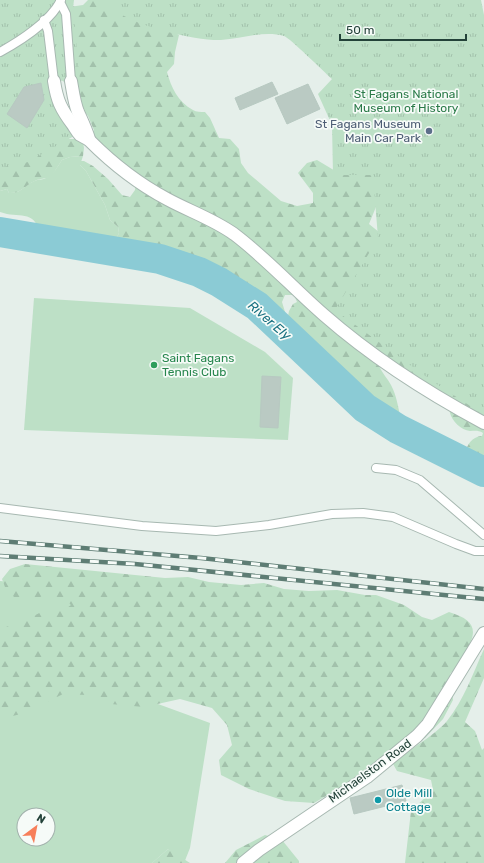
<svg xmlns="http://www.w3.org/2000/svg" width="484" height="863" font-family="Rubik,sans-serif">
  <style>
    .green { fill: #bde0c6; fill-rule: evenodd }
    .forest { fill: url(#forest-firs) }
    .park { fill: url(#park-tufts) }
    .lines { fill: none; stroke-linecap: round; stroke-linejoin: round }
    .river { stroke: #8bcbd5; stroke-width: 30 }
    .building { fill: #bacac3; stroke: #b7c9c1 }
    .service-casing { stroke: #a7b8b1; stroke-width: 10 }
    .minor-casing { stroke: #a7b8b1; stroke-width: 14 }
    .tertiary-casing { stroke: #a7b8b1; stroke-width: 14 }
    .service { stroke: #fff; stroke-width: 8 }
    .minor { stroke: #fff; stroke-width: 12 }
    .tertiary { stroke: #fff; stroke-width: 12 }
    .rail-casing { stroke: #5e7d74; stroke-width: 4.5 }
    .rail { stroke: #f6fbf8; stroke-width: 3; stroke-dasharray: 9; stroke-linecap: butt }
    .service-dot { fill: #5c6f8a; stroke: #f6fbf8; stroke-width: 1.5 }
    .leisure-dot { fill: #2e9e5b; stroke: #f6fbf8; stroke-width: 1.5 }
    .culture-dot { fill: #0f9aa8; stroke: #f6fbf8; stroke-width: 1.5 }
    .labels { text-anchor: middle; stroke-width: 3.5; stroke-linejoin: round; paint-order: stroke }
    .park-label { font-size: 12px; fill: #2b7b49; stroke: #f6fbf8 }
    .service-label { font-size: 12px; fill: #4e5e75; stroke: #f6fbf8; text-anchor: end }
    .leisure-label { font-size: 12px; fill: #27864d; stroke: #f6fbf8; text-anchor: start }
    .street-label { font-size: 12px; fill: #234239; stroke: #f6fbf8 }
    .culture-label { font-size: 12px; fill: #0d838f; stroke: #f6fbf8; text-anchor: start }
    .water-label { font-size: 13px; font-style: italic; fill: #197181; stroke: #f6fbf8 }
  </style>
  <defs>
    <pattern id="forest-firs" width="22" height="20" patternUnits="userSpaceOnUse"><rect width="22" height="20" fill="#bde0c6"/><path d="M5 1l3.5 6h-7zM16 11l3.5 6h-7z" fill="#a2c1ab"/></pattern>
    <pattern id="park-tufts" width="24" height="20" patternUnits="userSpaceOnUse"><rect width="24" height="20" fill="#bde0c6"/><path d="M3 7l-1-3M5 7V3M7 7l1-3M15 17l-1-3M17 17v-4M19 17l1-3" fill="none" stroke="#a2c1ab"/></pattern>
  </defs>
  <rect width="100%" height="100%" fill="#e5efea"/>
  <!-- green -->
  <g class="green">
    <path d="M 83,156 L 80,165 L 86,171 L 105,205 L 110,220 L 118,227 L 119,233 L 116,239 L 84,238 L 81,241 L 70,241 L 64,233 L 54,231 L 41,234 C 33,208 19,219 0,212 L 0,191 L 7,189 L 9,193 C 22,194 26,183 37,180 C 39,179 43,180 46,178 C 53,175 58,166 62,160 L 70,157 Z"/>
    <polygon points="34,298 190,308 265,352 293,378 288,440 24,430"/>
    <polygon points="0,581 207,602 0,660"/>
    <path d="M 67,676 L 158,704 L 210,723 L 190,848 L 184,863 L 168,849 L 152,863 L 0,863 L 0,698 ZM 24,815 L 48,815 L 48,839 L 24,839 Z"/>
  </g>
  <!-- forest -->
  <g class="forest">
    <path d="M 88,0 L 116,0 L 179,35 L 175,52 L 174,64 L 167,72 C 171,87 178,102 193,110 C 196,112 201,112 205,112 L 210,118 L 219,138 L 230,139 L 239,149 L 241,163 L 248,173 L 281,201 L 297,206 L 313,203 L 313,193 L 298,173 L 307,163 L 317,160 L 337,172 L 375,169 L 378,202 L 369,224 L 484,317 L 484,467 C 473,466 469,463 465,453 C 468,443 472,437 482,436 L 483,433 C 478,430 475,431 470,431 C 461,430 452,421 450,413 C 449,409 450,404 451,400 L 381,364 L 379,366 C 382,373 388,379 391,385 C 397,396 398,408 401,419 L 393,424 C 373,420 348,409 336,392 C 331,386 332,377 333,370 L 328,367 L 316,371 C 296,363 306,348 305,333 C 299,327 292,327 287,321 L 289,311 L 293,304 L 297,302 L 294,295 L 285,295 L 282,302 L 285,312 L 277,318 L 260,312 L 261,304 L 261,294 L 252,294 L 235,297 L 224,291 L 217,276 L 216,266 L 153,243 L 142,244 L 143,252 L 135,259 L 128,261 L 115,248 L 116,239 L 119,233 L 118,227 L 110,220 L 105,205 L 86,171 L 80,165 L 80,161 L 84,161 L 93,166 L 108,179 L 122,195 L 130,197 L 135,190 L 136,177 L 92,135 L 94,130 L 88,116 L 80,106 L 76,94 L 59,77 L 69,7 L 83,5 Z"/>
    <path d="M 0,73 L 59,139 L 77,139 L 83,142 L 84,148 L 83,156 L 70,157 L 62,160 L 51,177 C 46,179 39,178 35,181 C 25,185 21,194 9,193 L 7,189 L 0,191 Z"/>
    <path d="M 25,564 L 165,578 L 188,577 L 209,582 L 241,585 L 264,583 L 284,589 L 309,591 L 337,590 L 365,595 L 376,595 L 404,605 L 422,617 L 432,620 L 449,612 C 475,620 479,630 465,653 C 461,661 456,668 450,674 L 453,700 L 443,719 L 425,738 L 402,745 L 384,755 L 343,786 L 314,803 L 285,801 L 249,789 L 221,775 L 219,760 L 232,745 L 227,725 L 212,708 L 180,699 L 144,707 L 111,704 L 87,695 L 63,694 L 25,713 L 0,719 L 0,629 L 24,621 L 47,609 L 63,611 L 71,605 L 64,598 L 45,595 L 35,599 L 14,597 L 5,587 L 2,579 L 10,569 Z"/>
    <path d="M 484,649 L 484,678 L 465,722 L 475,731 L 482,750 L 484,748 L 484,863 L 405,863 L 411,811 L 433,790 L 431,780 L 397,771 L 392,762 C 408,751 435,735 447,721 C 464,700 473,673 484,649 Z"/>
    <polygon points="265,835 282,840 299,861 299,863 225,863 236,850"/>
    <polygon points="168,849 190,863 152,863"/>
  </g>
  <!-- park -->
  <g class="park">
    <polygon points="0,0 74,0 73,8 80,80 54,81 74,136 28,162 0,168"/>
    <path d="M 102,0 L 481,0 L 484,15 L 484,415 L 432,381 L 335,310 L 378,238 L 373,175 L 333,175 L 332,125 L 318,94 L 332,79 C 324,72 290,38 284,36 C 263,30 242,39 221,40 C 196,41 140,27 119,13 C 113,9 107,4 102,0 Z"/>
  </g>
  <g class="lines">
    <!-- river -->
    <polyline class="river" points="0,232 160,259 199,272 219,282 257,306 365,408 398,429 484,472"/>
  </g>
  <!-- building -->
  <g class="building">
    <polygon points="272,82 278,94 240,110 235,98"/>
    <polygon points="41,83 44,100 27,128 7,114 24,87"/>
    <polygon points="308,84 320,109 287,124 275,98"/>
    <polygon points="262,376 281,377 278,428 260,427"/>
    <polygon points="402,785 406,801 354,814 350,798"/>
  </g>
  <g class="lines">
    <!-- service casing -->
    <g class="service-casing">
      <g id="service">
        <polyline points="60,2 66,14 71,81"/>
        <polyline points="44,20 48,31 54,81"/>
        <path d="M 0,52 C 20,41 51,21 61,0"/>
        <polyline points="376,468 396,470 420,480 484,535"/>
        <polyline points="0,508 142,526 216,531 269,525 332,514 363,513 393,517 456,544 475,551 484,551"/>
      </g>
    </g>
    <!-- minor casing -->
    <g class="minor-casing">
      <g id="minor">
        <path d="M 54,81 C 57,101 61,109 73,125 C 75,128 77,132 80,135 C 83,137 87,138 90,141 C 114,165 137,183 167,199 C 189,211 213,219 234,234 C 266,258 294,289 324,315 C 372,357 428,393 484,423"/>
        <path d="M 71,81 C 73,92 74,102 78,112 C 82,121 86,129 89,139"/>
      </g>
    </g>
    <!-- tertiary casing -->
    <g class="tertiary-casing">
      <polyline id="tertiary" points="243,863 259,850 367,777 417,736 428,724 484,633"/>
    </g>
    <!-- service -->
    <use href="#service" class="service"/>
    <!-- minor -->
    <use href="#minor" class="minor"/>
    <!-- tertiary -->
    <use href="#tertiary" class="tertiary"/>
    <!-- rail casing -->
    <g class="rail-casing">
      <g id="rail">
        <polyline points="0,541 201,558 484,589"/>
        <polyline points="0,556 135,564 484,599"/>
      </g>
    </g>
    <!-- rail -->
    <use href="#rail" class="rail"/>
  </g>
  <!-- markers -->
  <circle class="service-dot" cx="429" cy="131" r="4"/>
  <circle class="leisure-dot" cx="154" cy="365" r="4"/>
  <circle class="culture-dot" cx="378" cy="800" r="4"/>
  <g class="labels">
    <!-- park labels -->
    <g class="park-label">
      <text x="406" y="98">St Fagans National<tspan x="406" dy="14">Museum of History</tspan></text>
    </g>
    <!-- service labels -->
    <g class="service-label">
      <text x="421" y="128">St Fagans Museum<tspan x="421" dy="14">Main Car Park</tspan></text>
    </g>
    <!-- leisure labels -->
    <g class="leisure-label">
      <text x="162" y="362">Saint Fagans<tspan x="162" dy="14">Tennis Club</tspan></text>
    </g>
    <!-- street labels -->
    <g class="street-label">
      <text transform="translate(370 771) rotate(-36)" y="4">Michaelston Road</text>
    </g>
    <!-- culture labels -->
    <g class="culture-label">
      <text x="386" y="797">Olde Mill<tspan x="386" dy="14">Cottage</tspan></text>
    </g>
    <!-- water labels -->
    <g class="water-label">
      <text transform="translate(270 320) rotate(41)" y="5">River Ely</text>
    </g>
  </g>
  <!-- north arrow -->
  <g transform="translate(36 827) rotate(32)"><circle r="19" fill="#f6fbf8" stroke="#a2b1ac"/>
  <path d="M0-3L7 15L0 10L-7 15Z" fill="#f77f5a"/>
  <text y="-6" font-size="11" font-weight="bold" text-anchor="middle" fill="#234239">N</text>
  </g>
  <!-- scale -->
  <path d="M340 34v6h126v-6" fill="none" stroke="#234239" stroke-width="2"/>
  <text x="346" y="34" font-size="12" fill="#234239" stroke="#f6fbf8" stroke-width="3" paint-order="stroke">50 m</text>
</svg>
